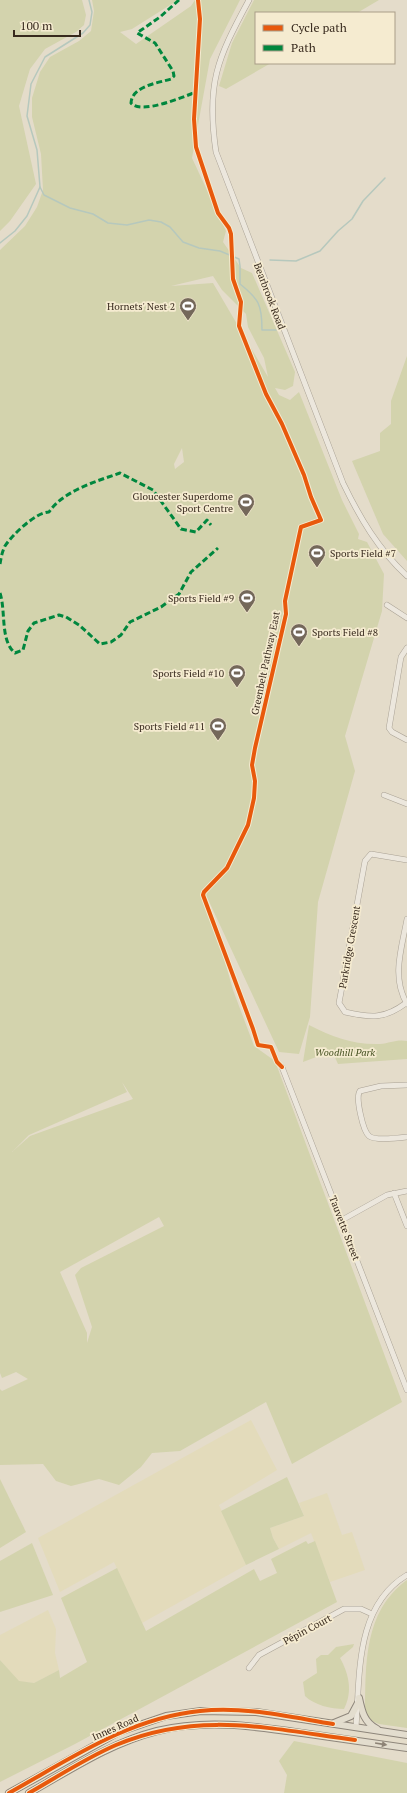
<svg xmlns="http://www.w3.org/2000/svg" width="407" height="1793" font-family="'PT Serif',serif">
  <style>
    .farmland { fill: #e3dbbb }
    .green { fill: #d3d3ad; fill-rule: evenodd }
    .lines { fill: none; stroke-linecap: round; stroke-linejoin: round }
    .stream { stroke: #b6c8bd; stroke-width: 1.5 }
    .minor-casing { stroke: #a9a194; stroke-width: 6 }
    .major-casing { stroke: #8e867b; stroke-width: 8 }
    .minor { stroke: #ece7dd; stroke-width: 5 }
    .major { stroke: #e3ddce; stroke-width: 6 }
    .quiet { stroke: #00873e; stroke-width: 3; stroke-dasharray: 6 3; stroke-linecap: butt }
    .cycleway-casing { stroke: #f5ebd0; stroke-width: 6 }
    .cycleway { stroke: #e8590c; stroke-width: 4 }
    .oneway { fill: #8d8376 }
    .labels { text-anchor: middle; stroke-width: 3.5; stroke-linejoin: round; paint-order: stroke }
    .street-label { font-size: 10px; fill: #37291d; stroke: #f5ebd0 }
    .poi-label { font-size: 10px; fill: #37291d; stroke: #f5ebd0; text-anchor: end }
    .park-label { font-size: 10px; font-style: italic; fill: #475323; stroke: #f5ebd0 }
  </style>
  <rect width="100%" height="100%" fill="#e4dcca"/>
  <!-- farmland -->
  <g class="farmland">
    <polygon points="251,1420 277,1470 219,1505 246,1565 142,1623 114,1562 60,1592 38,1538"/>
    <polygon points="327,1493 342,1535 352,1532 365,1570 330,1582 311,1533 279,1549 273,1538 270,1528 304,1516 299,1503"/>
    <polygon points="48,1610 56,1629 55,1653 59,1670 34,1683 19,1682 0,1660 0,1635"/>
  </g>
  <!-- green -->
  <g class="green">
    <polygon points="0,0 82,0 86,15 84,25 76,32 45,49 30,69 19,106 36,184 10,221 0,231"/>
    <path d="M 92,0 L 178,0 L 132,29 L 120,32 L 136,44 L 191,6 L 195,0 L 240,0 L 210,59 L 192,158 L 226,231 L 223,242 L 241,268 L 252,273 L 295,372 L 293,386 L 285,390 L 275,388 L 279,395 L 290,400 L 299,392 L 342,500 L 359,534 L 358,539 L 367,542 L 384,574 L 382,611 L 345,736 L 355,771 L 318,902 L 310,1017 L 299,1054 L 279,1052 L 206,895 L 233,990 L 254,1046 L 275,1061 L 402,1402 L 292,1464 L 266,1402 L 180,1451 L 152,1453 L 141,1467 L 119,1485 L 99,1479 L 71,1486 L 56,1481 L 43,1464 L 0,1465 L 0,1389 L 2,1391 L 28,1379 L 16,1372 L 2,1378 L 0,1373 L 0,250 L 25,226 L 37,207 L 43,190 L 41,154 L 32,117 L 32,98 L 40,72 L 50,57 L 79,41 L 91,31 L 94,11 ZM 213,276 L 222,290 L 246,314 L 248,327 L 264,358 L 268,377 L 213,283 L 171,286 ZM 182,448 L 184,462 L 175,469 L 174,464 ZM 122,1082 L 133,1099 L 30,1136 L 12,1152 L 29,1135 L 127,1092 ZM 159,1217 L 164,1226 L 81,1268 L 75,1275 L 92,1327 L 87,1343 L 87,1333 L 60,1272 Z"/>
    <polygon points="254,0 379,0 357,13 256,13 256,63 271,63 226,89 219,86 232,43"/>
    <polygon points="407,356 407,561 383,534 352,461 380,451 380,433 391,424 391,401"/>
    <path d="M 309,1025 C 332,1037 354,1045 380,1044 C 390,1043 397,1039 407,1041 L 407,1059 L 338,1064 L 332,1051 L 303,1062 Z"/>
    <polygon points="287,1477 304,1516 270,1528 273,1538 279,1549 246,1565 221,1511"/>
    <polygon points="0,1479 26,1532 0,1548"/>
    <polygon points="306,1541 308,1544 315,1541 337,1602 75,1744 0,1782 0,1660 19,1681 34,1683 59,1670 60,1678 87,1662 61,1598 117,1568 146,1631 254,1569 260,1581 277,1573 271,1559"/>
    <polygon points="32,1543 53,1595 0,1612 0,1561"/>
    <path d="M 407,1580 L 407,1728 L 379,1724 L 369,1720 L 365,1713 C 366,1665 363,1612 407,1580 Z"/>
    <path d="M 354,1644 L 353,1647 L 340,1658 C 349,1674 353,1692 344,1709 C 331,1709 314,1705 305,1696 L 303,1682 L 317,1673 L 316,1659 L 321,1655 L 328,1655 L 336,1647 Z"/>
    <polygon points="294,1741 407,1763 407,1793 284,1793 287,1775 279,1761"/>
  </g>
  <g class="lines">
    <!-- stream -->
    <g class="stream">
      <path d="M 40,187 L 44,195 L 70,208 L 93,214 L 108,223 L 127,225 L 149,220 L 161,222 L 170,227 L 183,242 L 199,248 L 220,251 L 239,259 L 240,266 L 240,284 C 259,299 262,305 262,330 L 276,330"/>
      <polyline points="0,243 15,231 27,216 40,187 37,150 27,116 31,84 45,57 83,33 90,25 92,12 89,0"/>
      <polyline points="270,260 296,261 320,251 338,231 352,219 363,201 385,178"/>
    </g>
    <!-- minor casing -->
    <g class="minor-casing">
      <g id="minor">
        <path d="M 249,0 C 217,59 206,84 216,152 L 343,483 C 360,518 378,549 407,576"/>
        <polyline points="387,605 407,618"/>
        <polyline points="407,648 401,657 389,728 392,732 407,740"/>
        <polyline points="384,795 407,804"/>
        <path d="M 407,919 C 402,947 391,977 407,1004"/>
        <path d="M 406,1003 C 385,1019 371,1018 345,1012 L 339,1003 L 365,861 L 371,854 L 407,860"/>
        <polyline points="282,1067 407,1390"/>
        <path d="M 407,1085 L 381,1086 L 360,1091 C 355,1097 363,1131 369,1136 C 375,1141 399,1138 407,1137"/>
        <polyline points="394,1193 407,1226"/>
        <polyline points="342,1220 387,1195 407,1191"/>
        <polyline points="249,1668 259,1655 344,1609 361,1609 372,1614"/>
        <path d="M 356,1727 C 360,1675 355,1606 407,1575"/>
      </g>
    </g>
    <!-- major casing -->
    <g class="major-casing">
      <g id="major">
        <path d="M 359,1698 C 362,1712 364,1722 377,1729"/>
        <polyline points="334,1723 351,1716 358,1703"/>
        <polyline points="9,1793 119,1732 166,1716 201,1711 256,1712 407,1735"/>
        <path d="M 29,1793 C 70,1770 110,1743 157,1731 C 206,1719 253,1726 302,1733 C 337,1738 372,1743 407,1748"/>
      </g>
    </g>
    <!-- minor -->
    <use href="#minor" class="minor"/>
    <!-- major -->
    <use href="#major" class="major"/>
    <!-- quiet -->
    <g class="quiet">
      <path d="M 179,0 L 160,17 L 137,33 L 155,43 L 173,71 L 174,76 L 171,79 C 158,83 132,86 131,103 C 141,115 183,97 196,92"/>
      <path d="M 0,564 C 1,558 2,552 5,546 C 12,535 36,512 49,512 C 63,491 97,481 120,473 L 153,490 L 181,529 L 196,532 L 207,520 L 211,525"/>
      <path d="M 0,593 C 6,611 0,641 15,653 L 23,650 L 28,631 L 34,623 L 59,615 L 66,617 L 79,625 L 100,644 L 111,642 L 121,635 L 130,622 L 161,607 L 179,594 L 191,572 L 218,548"/>
    </g>
    <!-- cycleway casing -->
    <g class="cycleway-casing">
      <g id="cycleway">
        <polyline points="198,0 200,19 194,119 196,147 218,213 229,228 231,234 233,279 241,302 239,326 266,394 282,424 304,475 311,497 321,520 301,527 285,601 286,614 255,748 252,765 255,781 254,798 248,825 227,868 204,892 203,895 253,1029 258,1045 271,1047 277,1062 282,1067"/>
        <path d="M 9,1793 C 70,1759 129,1718 200,1711 C 244,1706 290,1717 333,1724"/>
        <path d="M 29,1793 C 57,1777 86,1758 116,1745 C 198,1710 271,1729 355,1740"/>
      </g>
    </g>
    <!-- cycleway -->
    <use href="#cycleway" class="cycleway"/>
  </g>
  <!-- one-way arrows -->
  <defs><path id="oneway-solid" d="M-6-.8H1V-3.2L6.5 0L1 3.2V.8H-6Z"/></defs>
  <use class="oneway" href="#oneway-solid" transform="translate(381 1744) rotate(9)"/>
  <!-- icons -->
  <defs>
    <g id="stadium-pin" transform="scale(0.9)"><path d="M0 17L-7.5 6A9.5 9.5 0 1 1 7.5 6Z" fill="#74685a" stroke="#f5ebd0"/><path d="M0-5a6.5 5 0 1 0 0 10a6.5 5 0 1 0 0-10ZM-3.5-1.8h7v3.6h-7Z" fill="#fff"/></g>
  </defs>
  <g fill-rule="evenodd">
    <use href="#stadium-pin" x="188" y="306"/>
    <use href="#stadium-pin" x="246" y="502"/>
    <use href="#stadium-pin" x="317" y="553"/>
    <use href="#stadium-pin" x="247" y="598"/>
    <use href="#stadium-pin" x="299" y="632"/>
    <use href="#stadium-pin" x="237" y="673"/>
    <use href="#stadium-pin" x="218" y="726"/>
  </g>
  <g class="labels">
    <!-- street labels -->
    <g class="street-label">
      <text transform="translate(270 296) rotate(69)" y="4">Bearbrook Road</text>
      <text transform="translate(265 663) rotate(-78)" y="4">Greenbelt Pathway East</text>
      <text transform="translate(349 947) rotate(-80)" y="4">Parkridge Crescent</text>
      <text transform="translate(345 1228) rotate(69)" y="4">Tauvette Street</text>
      <text transform="translate(307 1629) rotate(-28)" y="4">Pépin Court</text>
      <text transform="translate(115 1727) rotate(-24)" y="4">Innes Road</text>
    </g>
    <!-- poi labels -->
    <g class="poi-label">
      <text x="175" y="310">Hornets' Nest 2</text>
      <text x="233" y="500">Gloucester Superdome<tspan x="233" dy="12">Sport Centre</tspan></text>
      <text x="330" y="557" text-anchor="start">Sports Field #7</text>
      <text x="234" y="602">Sports Field #9</text>
      <text x="312" y="636" text-anchor="start">Sports Field #8</text>
      <text x="224" y="677">Sports Field #10</text>
      <text x="205" y="730">Sports Field #11</text>
    </g>
    <!-- park labels -->
    <g class="park-label">
      <text x="345" y="1056">Woodhill Park</text>
    </g>
  </g>
  <!-- legend -->
  <rect x="255" y="12" width="140" height="52" fill="#f5ebd0" stroke="#a99d88"/>
  <rect x="263" y="25" width="20" height="6" fill="#e8590c" stroke="#a99d88"/>
  <text x="291" y="32" font-size="12" fill="#37291d">Cycle path</text>
  <rect x="263" y="45" width="20" height="6" fill="#00873e" stroke="#a99d88"/>
  <text x="291" y="52" font-size="12" fill="#37291d">Path</text>
  <!-- scale -->
  <path d="M14 30v6h66v-6" fill="none" stroke="#37291d" stroke-width="2"/>
  <text x="20" y="30" font-size="12" fill="#37291d" stroke="#f5ebd0" stroke-width="3" paint-order="stroke">100 m</text>
</svg>
